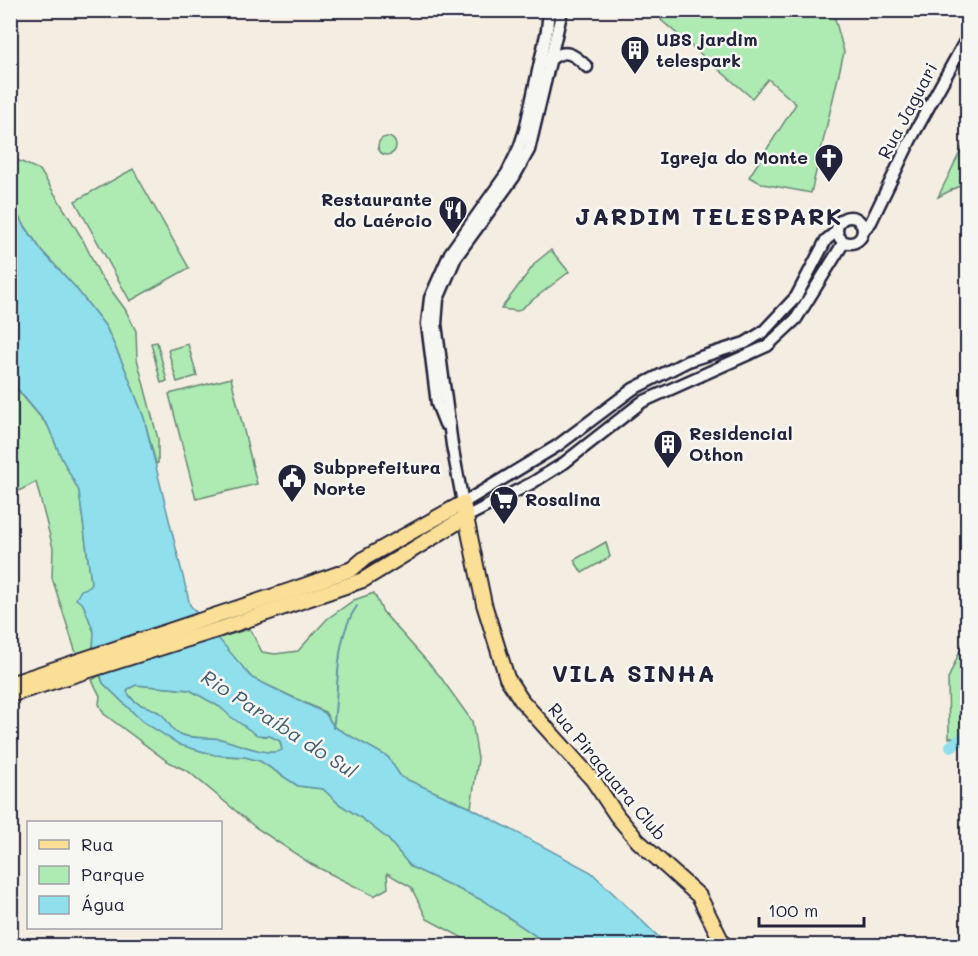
<svg xmlns="http://www.w3.org/2000/svg" width="978" height="956" font-family="Mali,sans-serif">
  <style>
    .green { fill: #adebb2; stroke: #688676; stroke-width: 1.5 }
    .water { fill: #8fdfec; stroke: #6393a5; stroke-width: 1.5; fill-rule: evenodd }
    .lines { fill: none; stroke-linecap: round; stroke-linejoin: round }
    .stream { stroke: #6393a5; stroke-width: 2 }
    .river { stroke: #8fdfec; stroke-width: 12 }
    .minor-casing { stroke: #22223b; stroke-width: 15 }
    .major-casing { stroke: #22223b; stroke-width: 18 }
    .minor { stroke: #f6f6f2; stroke-width: 10 }
    .major { stroke: #fbdf96; stroke-width: 14 }
    .labels { text-anchor: middle; stroke-width: 5; stroke-linejoin: round; paint-order: stroke }
    .poi-label { font-size: 18px; font-weight: bold; fill: #22223b; stroke: #f6f6f2; text-anchor: start }
    .street-label { font-size: 18px; fill: #22223b; stroke: #f6f6f2 }
    .water-label { font-size: 20px; font-style: italic; fill: #435b70; stroke: #f6f6f2 }
    .district-label { font-size: 24px; font-weight: bold; letter-spacing: 1.5px; fill: #22223b; stroke: #f6f6f2 }
  </style>
  <rect width="100%" height="100%" fill="#f4eee2"/>
  <filter id="ink" filterUnits="userSpaceOnUse"><feTurbulence type="fractalNoise" baseFrequency=".0167" numOctaves="2"/><feDisplacementMap in="SourceGraphic" scale="12" xChannelSelector="R" yChannelSelector="G"/><feConvolveMatrix kernelMatrix="1 2 1 2 8 2 1 2 1" color-interpolation-filters="sRGB"/></filter>
  <g filter="url(#ink)">
    <!-- green -->
    <g class="green">
      <polygon points="665,11 833,11 844,52 811,193 763,184 749,177 796,104 768,79 752,98 661,20"/>
      <circle cx="387" cy="146" r="9"/>
      <polygon points="967,138 967,182 938,197"/>
      <polygon points="10,157 40,170 82,238 100,275 125,309 136,331 137,359 158,439 158,463 156,464 144,418 126,371 106,327 75,287 42,251 11,205"/>
      <polygon points="133,169 189,268 130,301 75,201"/>
      <polygon points="551,250 569,272 518,311 501,309 536,262"/>
      <polygon points="157,342 167,381 161,383 151,343"/>
      <polygon points="188,344 197,376 177,382 168,350"/>
      <polygon points="231,378 257,484 196,499 169,394"/>
      <polygon points="10,381 48,426 61,457 79,491 91,582 83,604 94,632 93,649 76,653 52,578 53,548 36,482 11,495"/>
      <polygon points="606,542 610,557 582,573 574,560"/>
      <polygon points="374,593 383,612 439,675 472,721 478,759 471,808 401,777 388,757 334,727 325,712 252,678 217,638 250,629 262,652 275,654 298,651 327,619 354,600"/>
      <polygon points="967,634 967,737 949,738 948,679"/>
      <polygon points="100,675 103,683 142,721 174,740 191,748 208,753 223,756 245,757 260,761 298,786 323,789 339,804 360,817 388,839 411,867 486,902 549,945 476,945 427,919 411,887 387,873 388,888 374,896 311,864 255,827 189,772 167,761 104,714 99,704 100,696 92,680"/>
      <path d="M 136,685 L 190,690 L 220,707 L 247,728 L 263,736 L 270,736 L 280,741 L 282,750 C 270,758 234,742 220,739 C 206,736 193,740 179,734 C 170,730 168,719 161,714 C 147,703 138,710 127,692 L 128,689 Z"/>
    </g>
    <!-- water -->
    <path class="water" d="M 10,205 L 42,251 L 75,287 L 106,327 L 126,371 L 144,418 L 190,605 L 252,678 L 325,713 L 334,727 L 388,757 L 401,777 L 471,808 L 591,872 L 667,945 L 549,945 L 486,902 L 411,867 L 388,839 L 360,817 L 339,804 L 323,789 L 298,786 L 260,761 L 245,757 L 215,755 L 180,745 L 142,721 L 103,683 L 93,649 L 94,632 L 83,604 L 76,599 L 81,590 L 90,587 L 91,582 L 79,491 L 61,457 L 48,426 L 11,381 ZM 136,685 L 190,690 L 220,707 L 231,717 L 257,735 L 270,736 L 280,741 L 282,750 C 270,758 234,742 220,739 C 206,736 193,740 179,734 C 170,730 168,719 161,714 C 147,703 138,710 127,692 L 128,689 Z"/>
    <g class="lines">
      <!-- stream -->
      <path class="stream" d="M 333,728 C 340,688 333,640 357,606"/>
      <!-- river -->
      <polyline class="river" points="951,746 968,735"/>
      <!-- minor casing -->
      <g class="minor-casing">
        <g id="minor">
          <polyline points="559,10 561,15 529,150 514,177 456,257 438,299 436,324 452,445 463,503 557,446 633,389 688,361 745,343 763,332 796,297 826,240 837,231"/>
          <path d="M 549,61 C 565,47 574,54 587,67"/>
          <circle cx="850" cy="230" r="13"/>
          <polyline points="863,231 871,222 911,139 968,36"/>
          <polyline points="445,424 437,404 427,324 430,298 450,253 507,173 519,148 525,130 547,30 549,10"/>
          <polyline points="466,517 532,483 564,463 642,402 767,346 796,319 844,242"/>
        </g>
      </g>
      <!-- major casing -->
      <g class="major-casing">
        <g id="major">
          <polyline points="10,684 292,590 352,569 365,558 463,503 484,604 507,678 522,701 593,780 617,816 638,841 699,896 724,946"/>
          <polyline points="10,695 220,629 363,580 466,517"/>
        </g>
      </g>
      <!-- minor -->
      <use href="#minor" class="minor"/>
      <!-- major -->
      <use href="#major" class="major"/>
    </g>
  </g>
  <!-- icons -->
  <defs>
    <g id="building-pin" transform="scale(1.5)"><path d="M0 17L-7.5 6A9.5 9.5 0 1 1 7.5 6Z" fill="#22223b" stroke="#f6f6f2"/><path d="M-4-6H4V6H1V3H-1V6H-4ZM-2.5-4.3h1.7v1.8h-1.7ZM.8-4.3h1.7v1.8H.8ZM-2.5-1h1.7V.8h-1.7ZM.8-1h1.7V.8H.8Z" fill="#fff"/></g>
    <g id="church-pin" transform="scale(1.5)"><path d="M0 17L-7.5 6A9.5 9.5 0 1 1 7.5 6Z" fill="#22223b" stroke="#f6f6f2"/><path d="M-1.2-6h2.4v3.5h3.3v2.4h-3.3V6h-2.4V-.1h-3.3v-2.4h3.3Z" fill="#fff"/></g>
    <g id="restaurant-pin" transform="scale(1.5)"><path d="M0 17L-7.5 6A9.5 9.5 0 1 1 7.5 6Z" fill="#22223b" stroke="#f6f6f2"/><path d="M-5-6h1v4h1v-4h1v4h1v-4h1v5L-1.5 .5V6h-2V.5L-5-1ZM5-6V6H3V1.5H1.5Q1.5-4 5-6Z" fill="#fff"/></g>
    <g id="civic-pin" transform="scale(1.5)"><path d="M0 17L-7.5 6A9.5 9.5 0 1 1 7.5 6Z" fill="#22223b" stroke="#f6f6f2"/><path d="M-.6-6.5H3V-4.5H.6V-3L4-1V1h2V6H-6V1h2V-1L-.6-3ZM-1.2 2.5V6h2.4V2.5Z" fill="#fff"/></g>
    <g id="supermarket-pin" transform="scale(1.5)"><path d="M0 17L-7.5 6A9.5 9.5 0 1 1 7.5 6Z" fill="#22223b" stroke="#f6f6f2"/><path d="M-6-5.5h2.5l.6 2H6L4.5 2H-2.5L-4.4-4H-6ZM-1.5 3.2a1.3 1.3 0 1 0 .1 0ZM3 3.2a1.3 1.3 0 1 0 .1 0Z" fill="#fff"/></g>
  </defs>
  <g fill-rule="evenodd">
    <use href="#building-pin" x="635" y="50"/>
    <use href="#church-pin" x="829" y="158"/>
    <use href="#restaurant-pin" x="453" y="210"/>
    <use href="#building-pin" x="668" y="444"/>
    <use href="#civic-pin" x="292" y="478"/>
    <use href="#supermarket-pin" x="504" y="500"/>
  </g>
  <g class="labels">
    <!-- poi labels -->
    <g class="poi-label">
      <text x="656" y="46">UBS jardim<tspan x="656" dy="21">telespark</tspan></text>
      <text x="808" y="164" text-anchor="end">Igreja do Monte</text>
      <text x="432" y="206" text-anchor="end">Restaurante<tspan x="432" dy="21">do Laércio</tspan></text>
      <text x="689" y="440">Residencial<tspan x="689" dy="21">Othon</tspan></text>
      <text x="313" y="474">Subprefeitura<tspan x="313" dy="21">Norte</tspan></text>
      <text x="525" y="506">Rosalina</text>
    </g>
    <!-- street labels -->
    <g class="street-label">
      <text transform="translate(908 111) rotate(-62)" y="6">Rua Jaguari</text>
      <text transform="translate(607 772) rotate(50)" y="6">Rua Piraquara Club</text>
    </g>
    <!-- water labels -->
    <g class="water-label">
      <text transform="translate(279 724) rotate(33)" y="7">Rio Paraíba do Sul</text>
    </g>
    <!-- district labels -->
    <g class="district-label">
      <text x="709" y="225">JARDIM TELESPARK</text>
      <text x="634" y="682">VILA SINHA</text>
    </g>
  </g>
  <!-- margin -->
  <rect width="978" height="956" fill="none" stroke="#f6f6f2" stroke-width="36"/>
  <rect x="18" y="18" width="942" height="920" fill="none" stroke="#22223b" stroke-width="2" filter="url(#ink)"/>
  <!-- legend -->
  <rect x="27" y="821" width="195" height="108" fill="#f6f6f2" stroke="#a1a1a9" stroke-width="1.5"/>
  <rect x="39" y="840" width="30" height="9" fill="#fbdf96" stroke="#a1a1a9" stroke-width="1.5"/>
  <text x="81" y="851" font-size="18" fill="#22223b">Rua</text>
  <rect x="39" y="866" width="30" height="18" fill="#adebb2" stroke="#a1a1a9" stroke-width="1.5"/>
  <text x="81" y="881" font-size="18" fill="#22223b">Parque</text>
  <rect x="39" y="896" width="30" height="18" fill="#8fdfec" stroke="#a1a1a9" stroke-width="1.5"/>
  <text x="81" y="911" font-size="18" fill="#22223b">Água</text>
  <!-- scale -->
  <path d="M759 917v9h105v-9" fill="none" stroke="#22223b" stroke-width="3"/>
  <text x="768" y="917" font-size="18" fill="#22223b" stroke="#f6f6f2" stroke-width="4.5" paint-order="stroke">100 m</text>
</svg>
